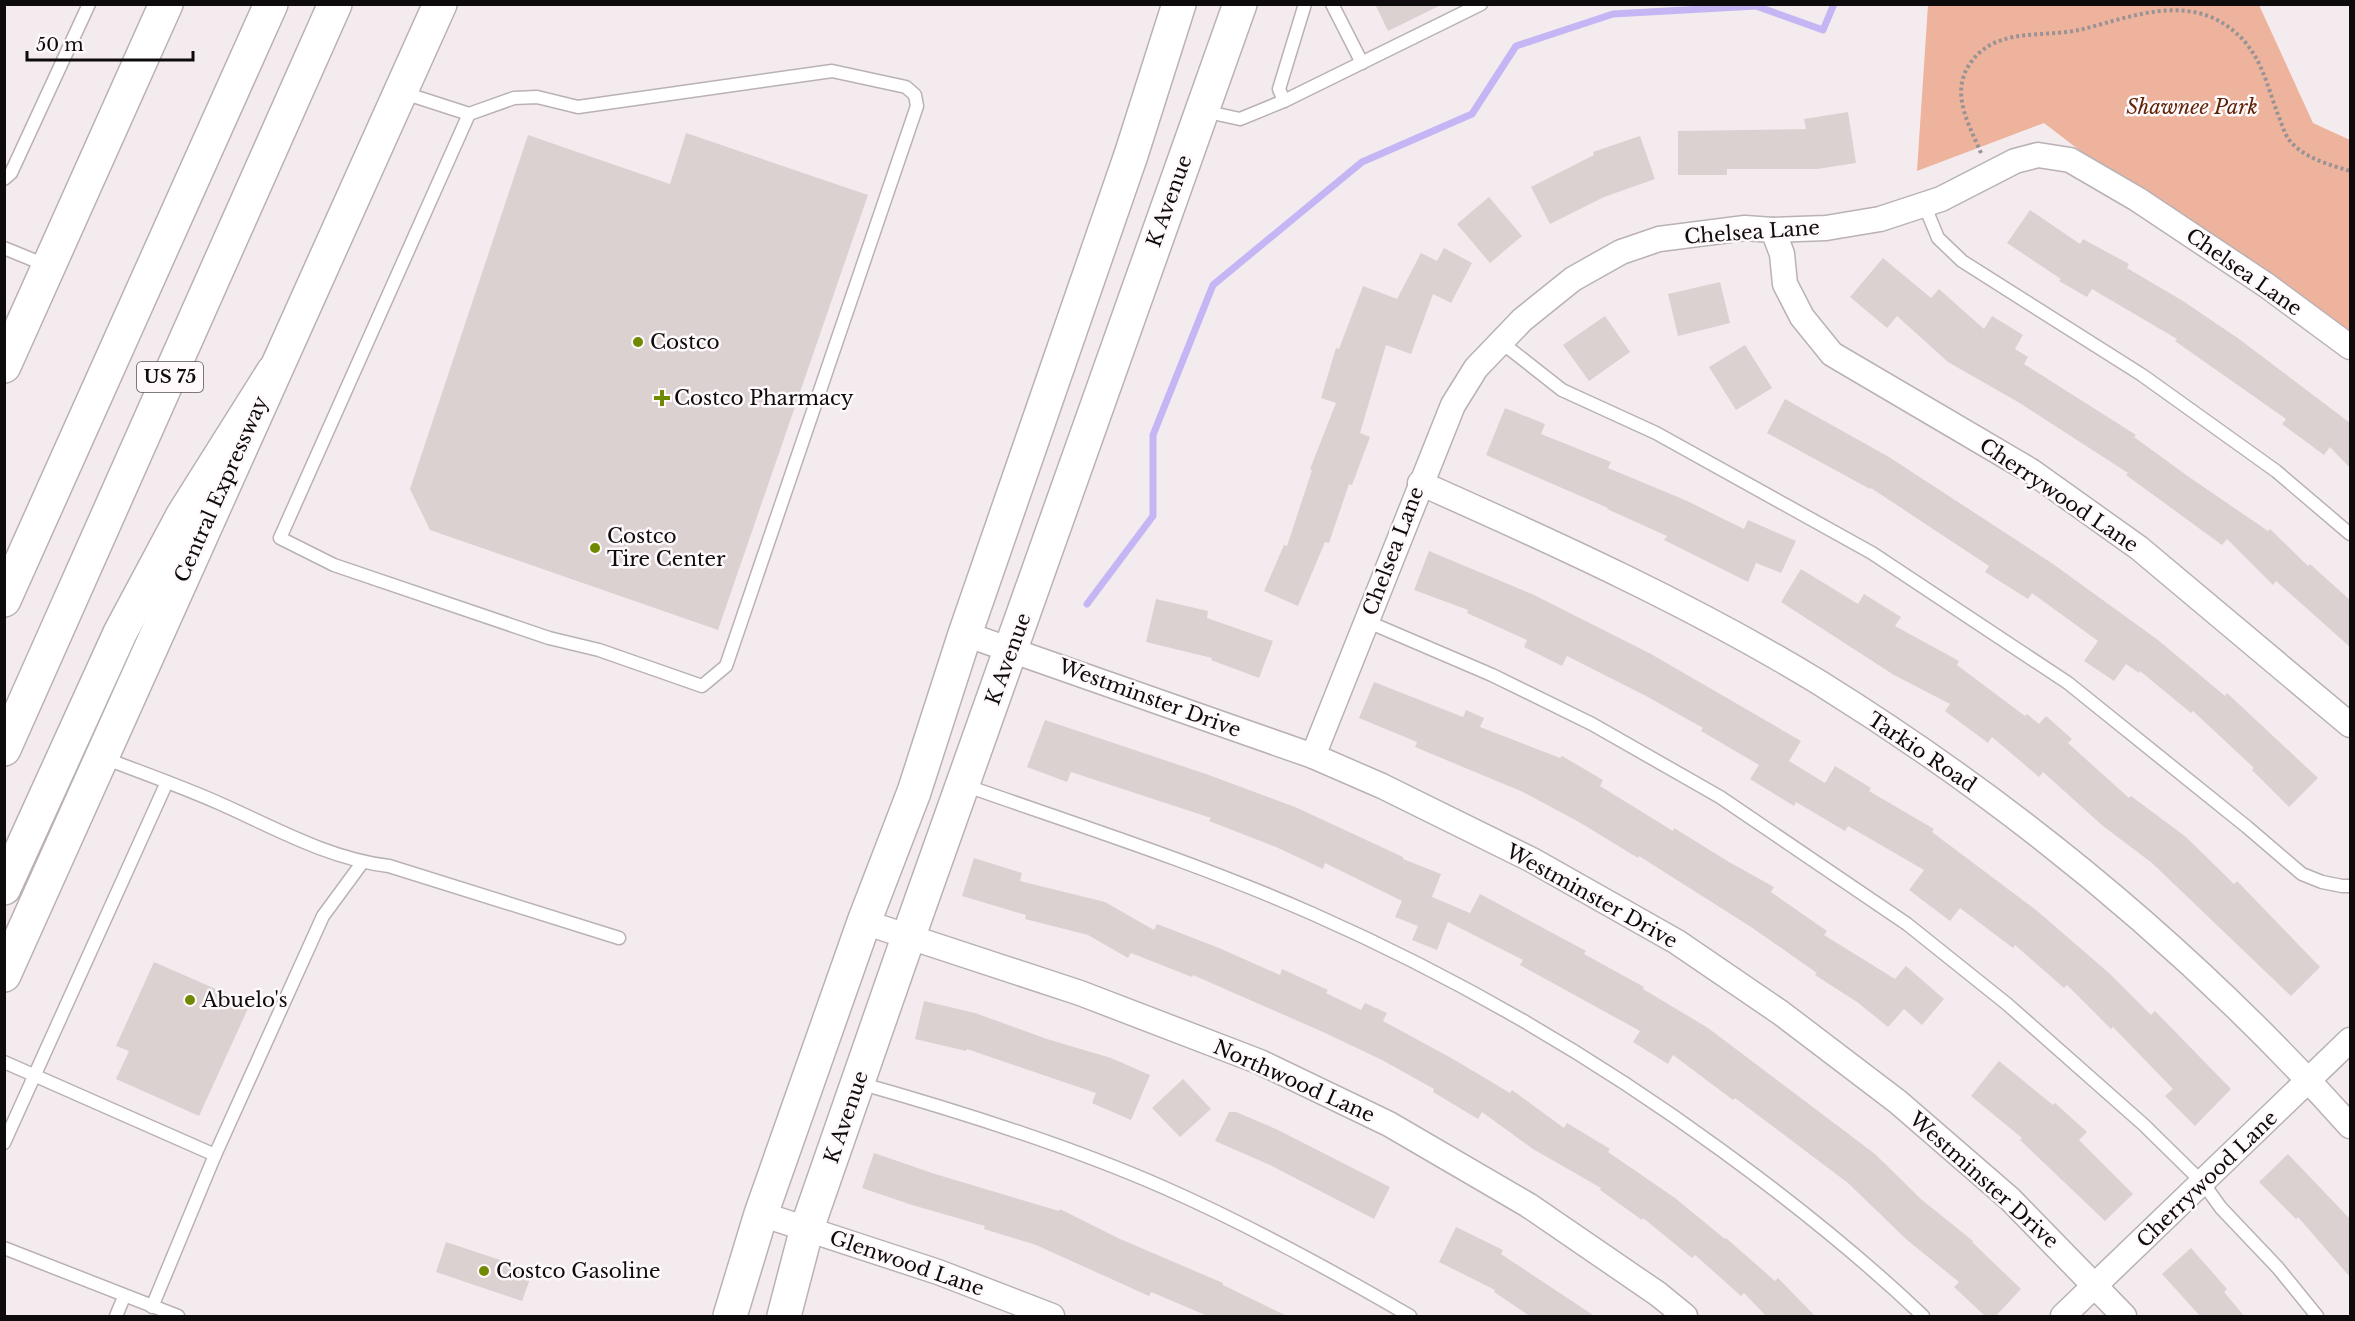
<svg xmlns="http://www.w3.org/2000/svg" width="2355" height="1321" font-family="'Libre Baskerville',serif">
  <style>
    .green { fill: #eeb39c }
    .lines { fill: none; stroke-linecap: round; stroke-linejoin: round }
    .stream { stroke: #c5b5f5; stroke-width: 7 }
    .building { fill: #dbd1d1 }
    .lane-casing { stroke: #bab1b5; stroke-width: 15 }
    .street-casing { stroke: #bab1b5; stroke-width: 27 }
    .secondary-casing { stroke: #bab1b5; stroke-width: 36 }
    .highway-casing { stroke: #bab1b5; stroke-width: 36 }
    .path { stroke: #999396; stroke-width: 4; stroke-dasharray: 3 3; stroke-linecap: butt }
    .lane { stroke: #fff; stroke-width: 12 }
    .street { stroke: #fff; stroke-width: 24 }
    .secondary { stroke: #fff; stroke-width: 33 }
    .highway { stroke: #fff; stroke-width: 33 }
    .poi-dot { fill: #6f8a00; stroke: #fff9fc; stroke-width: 2 }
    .labels { text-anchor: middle; stroke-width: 5; stroke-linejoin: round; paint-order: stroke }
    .shield { fill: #fff9fc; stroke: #565255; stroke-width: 1.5 }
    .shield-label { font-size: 18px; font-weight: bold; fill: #0e0b0d }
    .park-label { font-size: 20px; font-style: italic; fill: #602306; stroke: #fff9fc }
    .street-label { font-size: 20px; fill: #0e0b0d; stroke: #fff9fc }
    .poi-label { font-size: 20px; fill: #0e0b0d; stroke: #fff9fc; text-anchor: start }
  </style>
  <rect width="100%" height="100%" fill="#f4ebef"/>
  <!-- green -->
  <polygon class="green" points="1928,5 2259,5 2313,123 2350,140 2350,358 2044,123 1917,171"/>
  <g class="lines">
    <!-- stream -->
    <polyline class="stream" points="1087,604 1153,516 1153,435 1213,285 1362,162 1472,114 1516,46 1613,14 1756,6 1823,30 1834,4"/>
  </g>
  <!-- building -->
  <g class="building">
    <polygon points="1375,4 1443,4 1388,31"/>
    <polygon points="1848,112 1856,163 1817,169 1727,169 1727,175 1678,175 1678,131 1806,129 1804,119"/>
    <polygon points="686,133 868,195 718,630 430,530 410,489 528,135 670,184"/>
    <polygon points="1640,136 1655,179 1604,197 1550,224 1531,187 1594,155 1593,152"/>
    <polygon points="1489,197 1522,236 1490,263 1457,224"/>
    <polygon points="2030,210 2080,244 2083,239 2129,264 2127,268 2183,301 2239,339 2350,423 2350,468 2330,447 2324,455 2282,424 2286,419 2175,341 2177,339 2092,289 2087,297 2059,281 2061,279 2007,243"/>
    <polygon points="1444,248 1472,263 1451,303 1433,294 1411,354 1386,345 1360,433 1370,437 1352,485 1349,484 1329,543 1325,542 1298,606 1264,591 1284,545 1287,546 1312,470 1310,469 1336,403 1321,398 1336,348 1339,349 1363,286 1397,299 1421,253 1437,261"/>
    <polygon points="1883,258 1931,298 1939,289 1984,329 1992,316 2023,335 2015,349 2028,357 2024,364 2136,435 2134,437 2189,477 2268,531 2270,529 2308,566 2310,564 2350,600 2350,647 2276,581 2273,585 2227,539 2222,545 2126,475 2128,473 2018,402 1948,362 1897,316 1887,328 1850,297"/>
    <polygon points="1720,282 1730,323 1678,336 1668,294"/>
    <polygon points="1605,316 1630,352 1589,381 1563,345"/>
    <polygon points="1745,345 1772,388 1736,410 1709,367"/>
    <polygon points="1785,399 1889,457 2053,564 2158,640 2225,696 2227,693 2318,778 2289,807 2252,770 2254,768 2193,711 2191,713 2140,671 2139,673 2126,664 2114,681 2084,661 2098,641 2032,593 2028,599 1985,572 1989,566 1871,488 1870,489 1767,433"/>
    <polygon points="1505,408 1545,424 1541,434 1611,462 1608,468 1685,500 1744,529 1748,520 1796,541 1781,573 1756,563 1748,582 1664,540 1667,536 1607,509 1608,508 1486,455"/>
    <polygon points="1429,551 1532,594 1651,654 1801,741 1789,761 1825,783 1835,766 1871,788 1869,791 1934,829 1932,832 2036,910 2109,973 2151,1015 2155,1011 2231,1089 2195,1126 2165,1096 2173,1089 2113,1027 2111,1029 2067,985 2064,988 2015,945 2013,948 1960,908 1950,921 1909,890 1924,870 1848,826 1845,831 1796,802 1794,806 1750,779 1759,765 1701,731 1703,728 1646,696 1567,656 1562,666 1524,647 1527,640 1467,613 1468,610 1414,590"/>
    <polygon points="1801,569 1858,604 1864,594 1901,617 1895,626 1959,661 1957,665 2025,716 2027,714 2039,724 2046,716 2072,739 2068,743 2129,798 2131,796 2186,837 2234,884 2237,881 2320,967 2291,996 2152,863 2103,826 2043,772 2039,777 1992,737 1988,743 1945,711 1950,704 1894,675 1781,602"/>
    <polygon points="1156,599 1208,611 1207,618 1273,641 1259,678 1211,660 1212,658 1146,642"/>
    <polygon points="1374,682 1463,717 1466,710 1484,718 1480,727 1560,758 1562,756 1603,780 1600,786 1673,831 1674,828 1729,862 1774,887 1771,892 1827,931 1824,935 1895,979 1906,966 1944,999 1922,1025 1904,1009 1888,1027 1857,1002 1815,975 1817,973 1751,927 1639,856 1638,858 1579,822 1523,792 1415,747 1417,742 1359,718"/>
    <polygon points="1045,720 1206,774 1295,807 1403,857 1403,859 1441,874 1432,897 1470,913 1480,894 1586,951 1584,954 1644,987 1643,989 1708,1028 1875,1154 1922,1200 1973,1241 1972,1242 2021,1289 1995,1317 1986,1317 1954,1287 1959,1282 1907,1240 1848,1183 1735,1098 1733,1100 1673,1055 1668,1064 1633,1042 1640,1031 1520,965 1523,960 1448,922 1437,950 1412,940 1418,926 1395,917 1402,901 1325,863 1323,869 1276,847 1209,821 1211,818 1071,772 1067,782 1027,767"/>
    <polygon points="974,858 1022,873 1020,881 1105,902 1154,930 1157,924 1219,948 1280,975 1282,969 1328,990 1326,993 1361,1010 1365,1003 1387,1013 1383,1021 1453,1059 1510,1093 1512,1090 1564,1128 1567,1123 1610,1149 1608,1152 1675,1198 1725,1239 1726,1238 1775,1281 1778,1278 1816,1317 1767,1317 1744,1293 1741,1296 1695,1255 1692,1258 1643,1218 1642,1220 1600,1190 1601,1188 1533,1149 1482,1112 1478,1119 1433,1092 1434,1089 1382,1060 1323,1032 1193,975 1192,977 1131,953 1128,958 1088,935 1025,919 1026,915 962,896"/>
    <polygon points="154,962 250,1004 199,1116 116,1079 129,1051 116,1046"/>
    <polygon points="924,1001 975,1013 1047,1039 1111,1058 1150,1075 1131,1120 1092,1103 1096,1093 967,1049 966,1051 915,1039"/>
    <polygon points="1999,1061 2053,1105 2055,1103 2087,1132 2079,1140 2133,1194 2105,1221 2020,1140 2022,1138 1971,1096"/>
    <polygon points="1183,1079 1211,1109 1180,1137 1152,1108"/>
    <polygon points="1229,1112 1236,1112 1276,1129 1390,1187 1374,1219 1270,1165 1215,1141"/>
    <polygon points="874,1153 935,1174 1059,1211 1060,1209 1120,1239 1223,1283 1223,1285 1289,1317 1210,1317 1151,1292 1149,1296 1036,1245 984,1229 985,1226 912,1205 862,1188"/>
    <polygon points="2288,1154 2350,1219 2350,1277 2298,1217 2296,1219 2259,1182"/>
    <polygon points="1456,1227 1503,1250 1501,1254 1596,1317 1531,1317 1494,1292 1495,1290 1439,1262"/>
    <polygon points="446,1242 533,1271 522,1301 436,1272"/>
    <polygon points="2191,1248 2227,1289 2224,1292 2245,1317 2201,1317 2162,1274"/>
  </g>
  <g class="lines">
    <!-- lane casing -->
    <g class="lane-casing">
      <g id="lane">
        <polyline points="1305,4 1279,89 1284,101 1481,4"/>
        <polyline points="1332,4 1362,63"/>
        <polyline points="401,92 469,114 514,98 537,97 578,107 832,71 906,87 915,95 917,106 726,666 702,686 599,650 549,638 334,565 280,538 469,114"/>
        <polyline points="1203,111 1240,119 1284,101"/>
        <polyline points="4,179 11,173 89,4"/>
        <polyline points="1924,204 1938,238 1962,261 2142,375 2276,471 2350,534"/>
        <polyline points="4,248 48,266"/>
        <polyline points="1501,342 1562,390 1656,433 1872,553 2068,683 2247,827 2302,874 2322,882 2342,886 2350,886"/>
        <polyline points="1366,621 1492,675 1592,724 1720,797 1907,924 2007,1004 2144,1125 2203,1183 2221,1208 2278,1268 2317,1316"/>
        <path d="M 104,758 C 143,773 183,787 221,804 C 275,828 329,859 389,866 L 619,938"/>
        <path d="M 964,785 C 1081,826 1200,864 1313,914 C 1458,978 1594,1057 1721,1150 C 1791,1201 1860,1256 1923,1316"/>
        <polyline points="4,1062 215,1155"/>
        <path d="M 859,1083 C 962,1112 1067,1145 1165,1188 C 1249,1225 1331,1270 1410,1316"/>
        <polyline points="4,1143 167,782"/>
        <polyline points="4,1248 178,1316"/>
        <polyline points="152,1307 215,1155 323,916 362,863"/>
        <polyline points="116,1316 124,1297"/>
      </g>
    </g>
    <!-- street casing -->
    <g class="street-casing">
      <g id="street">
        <polyline points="1773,230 1782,254 1785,284 1802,317 1832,354 2031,471 2139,548 2350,725"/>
        <path d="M 1420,483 C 1555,543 1694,606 1820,683 C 2016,805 2196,954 2350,1126"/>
        <polyline points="965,634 1313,756 1382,786 1532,860 1677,942 1781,1013 1898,1102 2010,1199 2124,1316"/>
        <polyline points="1313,756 1453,405 1476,368 1522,320 1573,279 1621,252 1659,239 1745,228 1773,230 1826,228 1880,219 1941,199 2015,161 2038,155 2070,160 2137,199 2266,285 2350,347"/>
        <polyline points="864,922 1080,993 1260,1062 1389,1124 1528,1205 1658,1294 1685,1316"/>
        <polyline points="761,1214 938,1272 1052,1316"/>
        <polyline points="2063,1316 2350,1040"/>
      </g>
    </g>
    <!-- secondary casing -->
    <g class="secondary-casing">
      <g id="secondary">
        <polyline points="4,366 166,4"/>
        <polyline points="4,975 440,4"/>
        <polyline points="730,1316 761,1214 864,922 914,792 965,634 1131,155 1179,4"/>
        <polyline points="784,1316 807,1228 908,938 1240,4"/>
      </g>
    </g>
    <!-- highway casing -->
    <g class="highway-casing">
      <g id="highway">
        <polyline points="4,600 271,4"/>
        <polyline points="4,749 335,4"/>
        <polyline points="4,888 120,633 183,515 273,372"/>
      </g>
    </g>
    <!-- path -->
    <path class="path" d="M 1981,153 C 1966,118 1946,85 1979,53 C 2005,29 2046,37 2079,30 C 2113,22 2151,7 2186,11 C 2213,13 2239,30 2253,53 C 2264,70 2270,93 2277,112 C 2281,121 2284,134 2290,141 C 2304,158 2330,165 2350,171"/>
    <!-- lane -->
    <use href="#lane" class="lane"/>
    <!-- street -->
    <use href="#street" class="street"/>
    <!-- secondary -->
    <use href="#secondary" class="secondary"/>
    <!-- highway -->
    <use href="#highway" class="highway"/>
  </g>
  <!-- markers -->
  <g class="poi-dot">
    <circle cx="638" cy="342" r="6"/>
    <path d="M659 389h6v6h6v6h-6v6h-6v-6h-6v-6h6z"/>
    <circle cx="595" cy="548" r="6"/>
    <circle cx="190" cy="1000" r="6"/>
    <circle cx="484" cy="1271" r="6"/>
  </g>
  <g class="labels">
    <!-- shield labels -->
    <rect class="shield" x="137" y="362" width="66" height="30" rx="4.5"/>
    <g class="shield-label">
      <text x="170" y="383">US 75</text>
    </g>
    <!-- park labels -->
    <g class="park-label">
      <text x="2192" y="114">Shawnee Park</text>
    </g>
    <!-- street labels -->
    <g class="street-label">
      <text transform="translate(1169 201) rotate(-70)" y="7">K Avenue</text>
      <text transform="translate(1752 232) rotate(-4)" y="7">Chelsea Lane</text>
      <text transform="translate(2244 272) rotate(35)" y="7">Chelsea Lane</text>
      <text transform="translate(221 489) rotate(-66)" y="7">Central Expressway</text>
      <text transform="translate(2059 495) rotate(34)" y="7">Cherrywood Lane</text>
      <text transform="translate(1393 551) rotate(-69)" y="7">Chelsea Lane</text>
      <text transform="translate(1008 659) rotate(-70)" y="7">K Avenue</text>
      <text transform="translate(1150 698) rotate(20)" y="7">Westminster Drive</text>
      <text transform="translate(1922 752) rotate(34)" y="7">Tarkio Road</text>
      <text transform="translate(1592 896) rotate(29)" y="7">Westminster Drive</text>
      <text transform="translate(1294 1081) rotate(24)" y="7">Northwood Lane</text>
      <text transform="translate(846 1117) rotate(-71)" y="7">K Avenue</text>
      <text transform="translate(2207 1179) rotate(-44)" y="7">Cherrywood Lane</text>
      <text transform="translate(1984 1180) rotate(42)" y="7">Westminster Drive</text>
      <text transform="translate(907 1263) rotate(19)" y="7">Glenwood Lane</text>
    </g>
    <!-- poi labels -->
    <g class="poi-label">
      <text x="650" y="349">Costco</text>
      <text x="674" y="405">Costco Pharmacy</text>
      <text x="607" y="543">Costco<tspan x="607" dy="23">Tire Center</tspan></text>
      <text x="202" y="1007">Abuelo's</text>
      <text x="496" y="1278">Costco Gasoline</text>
    </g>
  </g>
  <!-- border -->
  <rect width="2355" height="1321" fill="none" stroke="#0e0b0d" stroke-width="12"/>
  <!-- scale -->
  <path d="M27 51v9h166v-9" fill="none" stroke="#0e0b0d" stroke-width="3"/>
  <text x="36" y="51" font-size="18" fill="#0e0b0d" stroke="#fff9fc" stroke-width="4.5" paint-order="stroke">50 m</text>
</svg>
